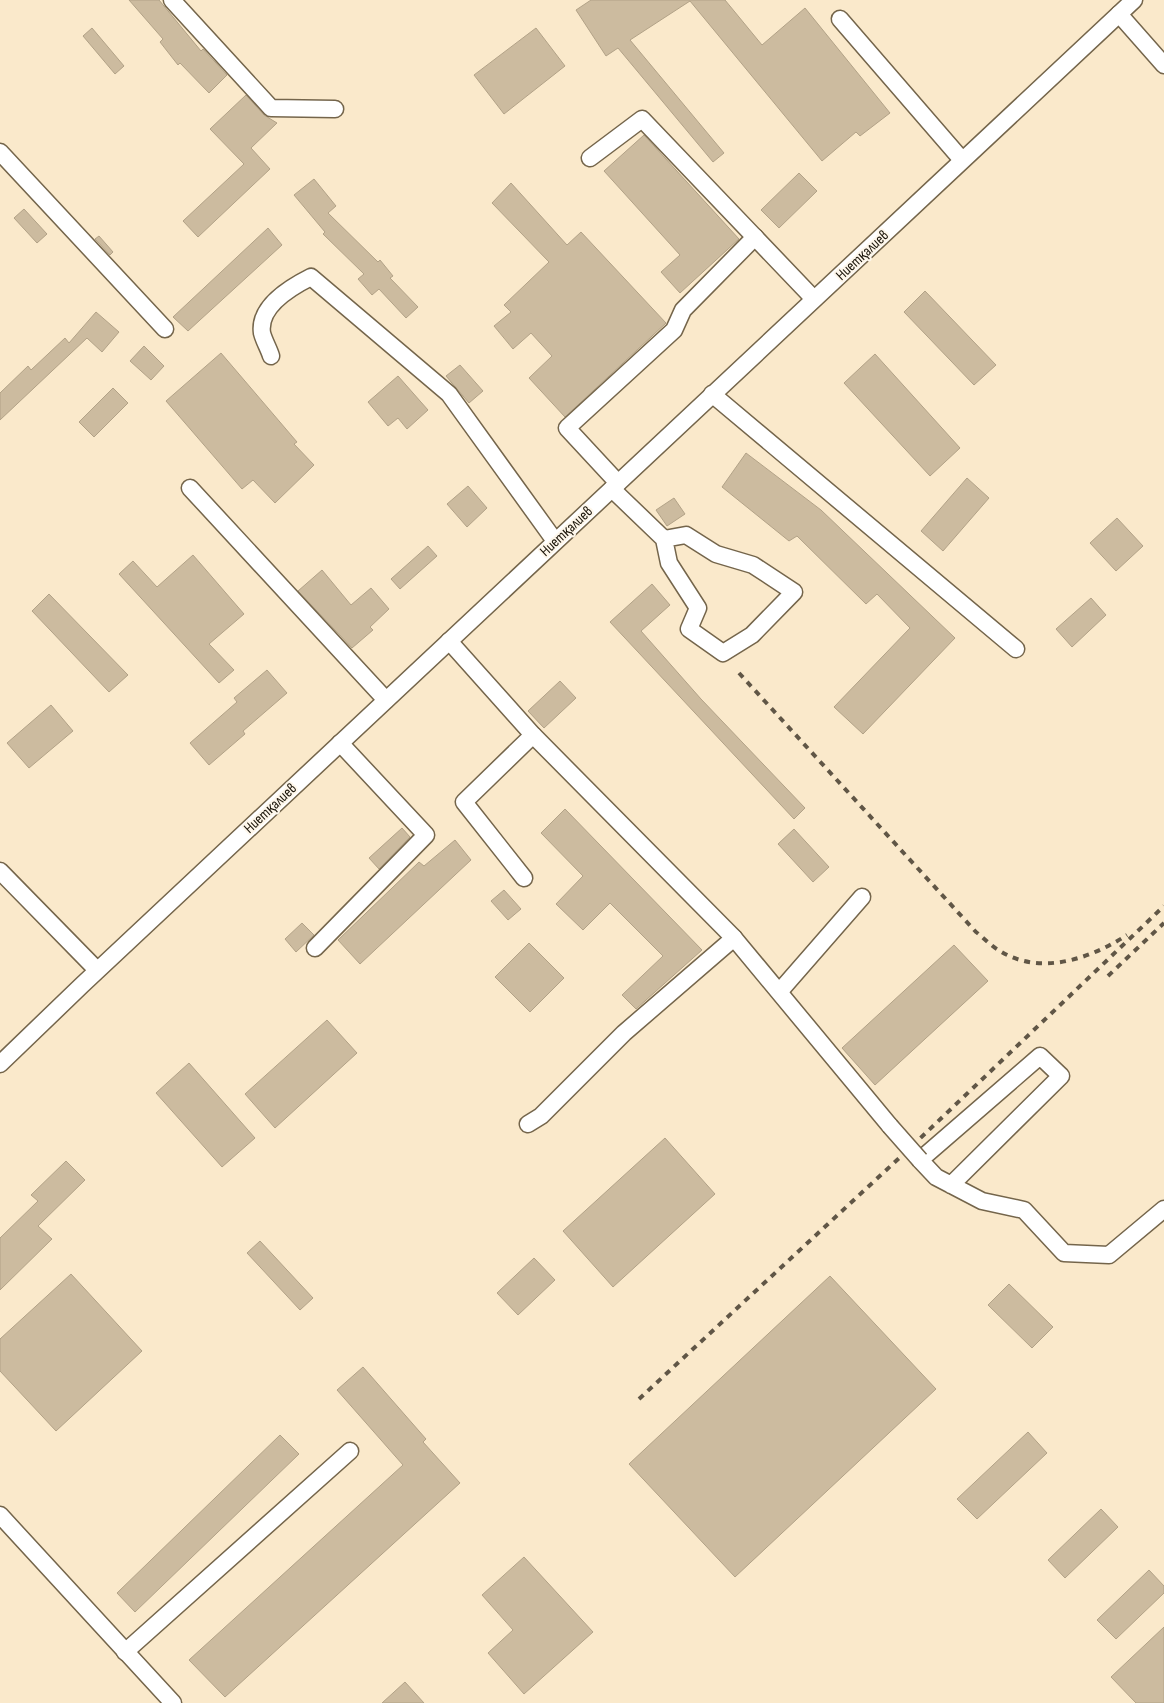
<svg xmlns="http://www.w3.org/2000/svg" width="1164" height="1703" font-family="'Sofia Sans Condensed',sans-serif">
  <style>
    .building { fill: #ccbb9f; stroke: #b2a287 }
    .lines { fill: none; stroke-linecap: round; stroke-linejoin: round }
    .minor-casing { stroke: #74654b; stroke-width: 19 }
    .minor { stroke: #fff; stroke-width: 16 }
    .rail { stroke: #605646; stroke-width: 4; stroke-dasharray: 6 6; stroke-linecap: butt }
    .minor-bridge-casing { stroke: #74654b; stroke-width: 19; stroke-linecap: butt }
    .minor-bridge { stroke: #fff; stroke-width: 16 }
    .labels { text-anchor: middle; stroke-width: 4; stroke-linejoin: round; paint-order: stroke }
    .street-label { font-size: 15px; fill: #191308; stroke: #fef7eb }
  </style>
  <rect width="100%" height="100%" fill="#fae9cb"/>
  <!-- building -->
  <g class="building">
    <polygon points="129,0 159,0 201,51 203,49 227,75 209,93 180,63 178,65 160,42 163,39"/>
    <polygon points="591,0 725,0 762,45 805,8 890,113 860,136 856,132 822,161 690,1 630,40 724,153 713,162 618,48 606,56 576,10"/>
    <polygon points="92,28 124,66 115,74 83,36"/>
    <polygon points="536,28 565,66 504,114 474,75"/>
    <polygon points="246,95 264,115 277,123 251,148 270,169 198,237 183,221 244,164 210,129"/>
    <polygon points="644,135 739,239 680,293 661,272 680,255 604,171"/>
    <polygon points="799,173 817,191 779,228 761,210"/>
    <polygon points="314,179 336,206 328,213 378,262 380,260 393,276 390,278 418,307 406,318 379,289 372,295 358,279 364,274 323,234 325,232 294,195"/>
    <polygon points="511,183 567,245 581,232 666,323 565,417 529,378 552,356 531,333 513,349 494,326 511,312 504,305 549,262 492,203"/>
    <polygon points="24,209 47,234 37,243 14,218"/>
    <polygon points="268,228 282,245 188,331 173,317"/>
    <polygon points="99,236 113,252 110,255 95,239"/>
    <polygon points="925,291 996,365 974,385 904,312"/>
    <polygon points="96,312 119,332 102,352 87,338 0,420 0,393 28,366 31,370 65,338 69,343"/>
    <polygon points="144,346 164,366 151,380 130,361"/>
    <polygon points="221,353 297,442 294,444 314,465 275,503 253,480 242,489 166,401"/>
    <polygon points="875,354 960,448 930,476 844,383"/>
    <polygon points="460,365 483,391 469,403 446,376"/>
    <polygon points="398,376 428,410 407,429 398,418 388,426 368,402"/>
    <polygon points="113,388 128,403 94,437 79,422"/>
    <polygon points="746,453 821,510 955,638 863,734 834,707 910,628 877,594 866,604 797,536 789,541 722,487"/>
    <polygon points="967,478 989,498 943,551 921,531"/>
    <polygon points="468,486 487,508 467,527 447,504"/>
    <polygon points="674,498 685,514 667,526 656,510"/>
    <polygon points="1117,518 1143,546 1116,571 1090,543"/>
    <polygon points="428,546 437,556 400,589 391,579"/>
    <polygon points="193,555 244,614 209,644 234,670 219,683 119,574 133,561 157,587"/>
    <polygon points="322,570 351,605 371,588 389,609 370,627 373,630 352,648 298,591"/>
    <polygon points="652,584 670,605 641,631 701,699 805,808 794,819 610,622"/>
    <polygon points="49,594 128,675 109,692 32,611"/>
    <polygon points="1091,598 1106,615 1072,647 1056,629"/>
    <polygon points="267,670 287,693 243,731 245,734 209,765 190,743 237,702 234,698"/>
    <polygon points="560,681 576,698 544,728 528,711"/>
    <polygon points="51,705 73,731 29,768 7,743"/>
    <polygon points="565,809 702,950 636,1009 622,995 663,956 610,903 583,930 556,904 583,876 541,833"/>
    <polygon points="402,828 410,837 379,869 369,858"/>
    <polygon points="794,829 829,867 813,882 778,844"/>
    <polygon points="455,840 471,860 360,964 338,940 419,862 424,866"/>
    <polygon points="504,890 521,909 508,920 491,901"/>
    <polygon points="302,923 314,935 296,952 285,939"/>
    <polygon points="529,943 564,978 530,1012 495,977"/>
    <polygon points="954,945 988,981 875,1085 842,1048"/>
    <polygon points="327,1020 357,1053 275,1128 245,1094"/>
    <polygon points="189,1063 255,1138 222,1167 156,1093"/>
    <polygon points="665,1138 715,1194 613,1287 563,1231"/>
    <polygon points="66,1161 85,1180 38,1226 52,1239 0,1290 0,1238 38,1201 31,1195"/>
    <polygon points="260,1241 313,1298 300,1310 247,1253"/>
    <polygon points="534,1258 555,1280 518,1315 497,1293"/>
    <polygon points="71,1274 142,1351 56,1431 0,1371 0,1339"/>
    <polygon points="830,1276 936,1389 735,1577 629,1464"/>
    <polygon points="1009,1284 1053,1327 1032,1348 988,1305"/>
    <polygon points="363,1367 426,1439 423,1442 460,1483 225,1697 189,1660 403,1465 337,1390"/>
    <polygon points="1028,1432 1047,1453 977,1519 957,1499"/>
    <polygon points="280,1435 299,1454 135,1612 117,1593"/>
    <polygon points="1101,1509 1118,1527 1065,1578 1048,1560"/>
    <polygon points="524,1557 593,1632 524,1694 488,1653 513,1630 482,1595"/>
    <polygon points="1149,1570 1164,1586 1164,1593 1116,1639 1097,1620"/>
    <polygon points="1164,1627 1164,1703 1136,1703 1111,1677"/>
    <polygon points="405,1682 424,1703 382,1703"/>
  </g>
  <g class="lines">
    <!-- minor casing -->
    <g class="minor-casing">
      <g id="minor">
        <polyline points="172,0 271,108 335,109"/>
        <polyline points="1119,14 1164,65"/>
        <polyline points="840,19 962,160"/>
        <polyline points="0,152 165,329"/>
        <polyline points="590,158 642,119 814,299"/>
        <path d="M 271,356 C 269,349 264,341 262,333 C 258,306 291,287 311,277 L 449,394 L 555,541"/>
        <polyline points="712,394 1016,649"/>
        <polyline points="618,483 567,428 674,330 683,310 755,237"/>
        <polyline points="190,488 386,700"/>
        <polyline points="612,489 664,539 669,563 698,608 689,629 723,653 752,635 794,592 753,565 716,554 686,535 664,539"/>
        <polyline points="449,641 533,735 734,938 890,1126"/>
        <polyline points="0,871 97,970"/>
        <polyline points="524,878 464,802 533,735"/>
        <polyline points="315,948 426,835 340,743"/>
        <polyline points="780,991 862,897"/>
        <polyline points="0,1064 82,985 1134,0"/>
        <polyline points="528,1124 541,1116 624,1033 734,938"/>
        <polyline points="951,1185 1061,1076 1040,1056 920,1160 936,1177 982,1201 1024,1210 1064,1253 1109,1255 1164,1209"/>
        <polyline points="0,1515 173,1703"/>
        <polyline points="125,1652 350,1451"/>
      </g>
    </g>
    <!-- minor -->
    <use href="#minor" class="minor"/>
    <!-- rail -->
    <g class="rail">
      <path d="M 739,673 L 976,932 C 984,938 991,946 1000,951 C 1040,976 1090,959 1127,935"/>
      <polyline points="1108,976 1164,923"/>
      <polyline points="639,1399 910,1148 1164,906"/>
    </g>
    <!-- minor-bridge casing -->
    <g class="minor-bridge-casing">
      <polyline id="minor-bridge" points="890,1126 920,1160"/>
    </g>
    <!-- minor-bridge -->
    <use href="#minor-bridge" class="minor-bridge"/>
  </g>
  <g class="labels">
    <!-- street labels -->
    <g class="street-label">
      <text transform="translate(862 255) rotate(-43)" y="5">Ниетқалиев</text>
      <text transform="translate(566 531) rotate(-43)" y="5">Ниетқалиев</text>
      <text transform="translate(270 808) rotate(-43)" y="5">Ниетқалиев</text>
    </g>
  </g>
</svg>
